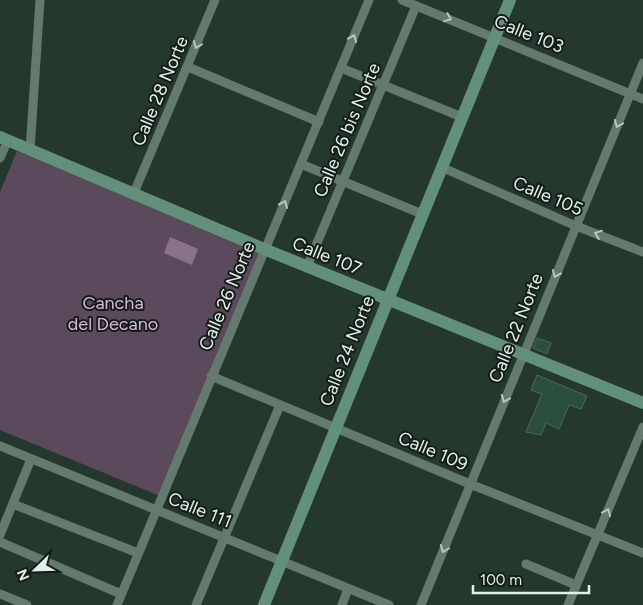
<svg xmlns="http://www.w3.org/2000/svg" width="643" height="605" font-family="Figtree,sans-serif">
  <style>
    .green { fill: #5b4a5c }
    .water { fill: #8b728c }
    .building { fill: #2b4e3e; stroke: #50665b }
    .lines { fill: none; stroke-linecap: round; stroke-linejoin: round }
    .street { stroke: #647a6f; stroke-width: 9 }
    .secondary { stroke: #63907b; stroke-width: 12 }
    .oneway { stroke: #b7c7bf }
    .labels { text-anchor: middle; stroke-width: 4; stroke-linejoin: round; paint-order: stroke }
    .street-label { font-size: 18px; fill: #e4f1ea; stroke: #141d18 }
    .park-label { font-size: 18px; fill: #e0b4e1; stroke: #141d18 }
  </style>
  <rect width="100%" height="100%" fill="#24382e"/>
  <!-- green -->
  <polygon class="green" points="17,151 260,251 160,496 0,430 0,192"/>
  <!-- water -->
  <polygon class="water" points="170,237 198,249 192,265 164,253"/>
  <!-- building -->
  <g class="building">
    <polygon points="537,338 551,343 547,354 533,348"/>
    <polygon points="537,375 587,396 581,409 569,405 559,429 546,423 541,435 526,432 542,394 531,390"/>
  </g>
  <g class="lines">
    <!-- street -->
    <g class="street">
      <polyline points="402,0 643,99"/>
      <polyline points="188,67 319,122"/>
      <polyline points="341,68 462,117"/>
      <polyline points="30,150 40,0"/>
      <polyline points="0,158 8,140"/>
      <polyline points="301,164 422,214"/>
      <polyline points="441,167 576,226 643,252"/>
      <polyline points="133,195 215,0"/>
      <polyline points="307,267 416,6"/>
      <polyline points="211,376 470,484 643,553"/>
      <polyline points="0,446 389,605"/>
      <polyline points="13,504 138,553"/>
      <polyline points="0,535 31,459"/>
      <polyline points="0,542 121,594"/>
      <polyline points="526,564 576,585"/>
      <polyline points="0,594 27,605"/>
      <polyline points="117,605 369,0"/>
      <polyline points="196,605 280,405"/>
      <polyline points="342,605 348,589"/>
      <polyline points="421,605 643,63"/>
      <polyline points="568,605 643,427"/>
    </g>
    <!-- secondary -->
    <g class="secondary">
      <polyline points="0,137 264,249 643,403"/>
      <polyline points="264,605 510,0"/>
    </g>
  </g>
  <!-- one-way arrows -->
  <defs><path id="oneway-chevron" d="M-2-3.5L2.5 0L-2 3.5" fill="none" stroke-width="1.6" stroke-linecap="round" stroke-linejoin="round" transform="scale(1.25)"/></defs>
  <g class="oneway">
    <use href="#oneway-chevron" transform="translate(448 18) rotate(22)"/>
    <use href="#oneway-chevron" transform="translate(353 38) rotate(-68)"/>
    <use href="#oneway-chevron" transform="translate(197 45) rotate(112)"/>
    <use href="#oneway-chevron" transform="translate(618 124) rotate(113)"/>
    <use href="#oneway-chevron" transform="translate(284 204) rotate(-66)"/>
    <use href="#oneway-chevron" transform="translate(598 234) rotate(-159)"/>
    <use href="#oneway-chevron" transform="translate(556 274) rotate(113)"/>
    <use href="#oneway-chevron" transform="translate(505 399) rotate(112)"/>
    <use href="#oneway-chevron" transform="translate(607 512) rotate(-67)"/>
    <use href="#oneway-chevron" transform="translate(444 549) rotate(112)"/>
  </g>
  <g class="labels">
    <!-- street labels -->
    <g class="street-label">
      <text transform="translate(529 34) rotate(22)" y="6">Calle 103</text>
      <text transform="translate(160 91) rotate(-67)" y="6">Calle 28 Norte</text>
      <text transform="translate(347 130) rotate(-67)" y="6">Calle 26 bis Norte</text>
      <text transform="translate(548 196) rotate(23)" y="6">Calle 105</text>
      <text transform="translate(327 256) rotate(22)" y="6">Calle 107</text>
      <text transform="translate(227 296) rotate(-67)" y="6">Calle 26 Norte</text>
      <text transform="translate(516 328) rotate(-68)" y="6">Calle 22 Norte</text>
      <text transform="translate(347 351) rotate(-68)" y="6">Calle 24 Norte</text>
      <text transform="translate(433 451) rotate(23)" y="6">Calle 109</text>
      <text transform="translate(200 510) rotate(22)" y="6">Calle 111</text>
    </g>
    <!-- park labels -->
    <g class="park-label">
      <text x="113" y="309">Cancha<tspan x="113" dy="21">del Decano</tspan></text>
    </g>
  </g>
  <!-- north arrow -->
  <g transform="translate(35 570) rotate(247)" stroke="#141d18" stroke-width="4" paint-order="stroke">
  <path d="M0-4L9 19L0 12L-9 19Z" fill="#e4f1ea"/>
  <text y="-8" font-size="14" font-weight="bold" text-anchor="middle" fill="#e4f1ea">N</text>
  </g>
  <!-- scale -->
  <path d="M473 585v8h116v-8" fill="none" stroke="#e4f1ea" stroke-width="2.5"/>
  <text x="480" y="585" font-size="15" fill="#e4f1ea" stroke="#141d18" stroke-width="4" paint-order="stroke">100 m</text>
</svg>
